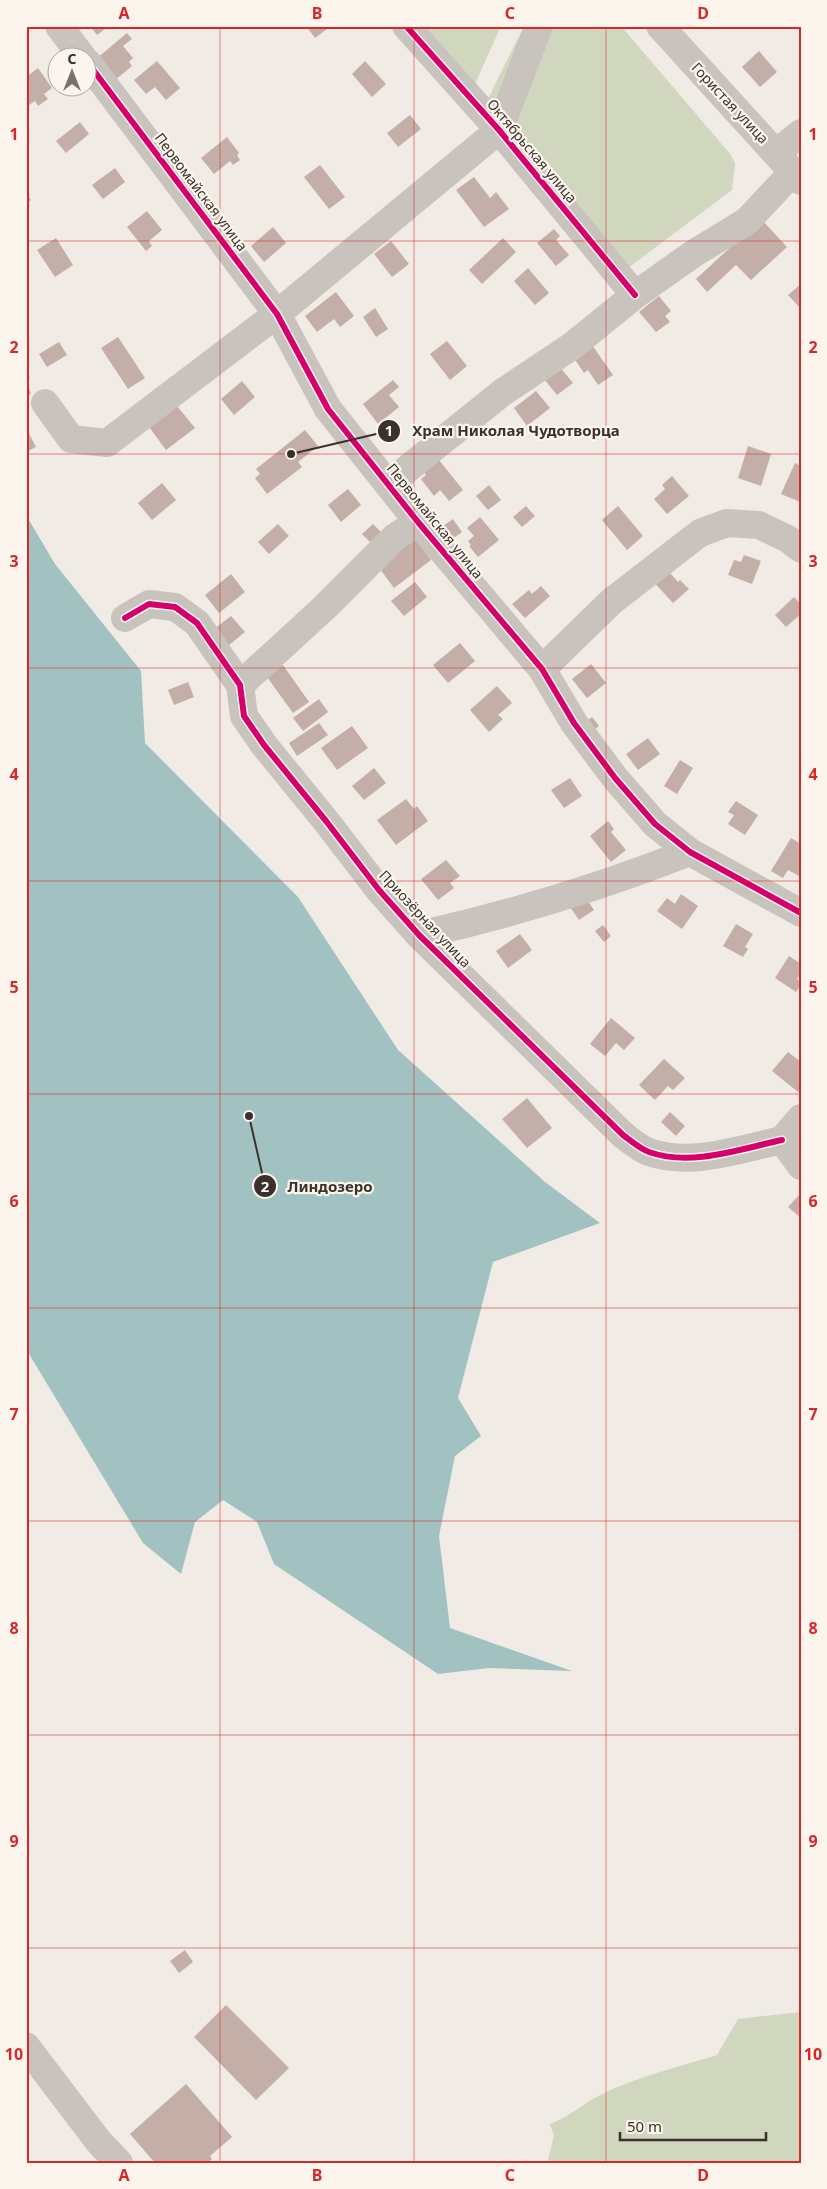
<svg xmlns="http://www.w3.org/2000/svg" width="827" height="2189" font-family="'Noto Sans',sans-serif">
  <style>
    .green { fill: #d1d6bf }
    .water { fill: #a1c2c1 }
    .building { fill: #c3afa7 }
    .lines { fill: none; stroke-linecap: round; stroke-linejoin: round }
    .minor { stroke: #c9c3be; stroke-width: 28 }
    .cycleway-casing { stroke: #fbf5ee; stroke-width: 9 }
    .cycleway { stroke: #d6006c; stroke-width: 6 }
    .grid { fill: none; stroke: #d62828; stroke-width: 1; stroke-opacity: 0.55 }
    .labels { text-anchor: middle; stroke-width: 4.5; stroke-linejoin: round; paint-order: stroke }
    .street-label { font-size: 14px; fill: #3b302b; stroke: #fbf5ee }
    .leader { fill: none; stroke: #3b302b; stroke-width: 2 }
    .callout-dot { fill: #3b302b; stroke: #fbf5ee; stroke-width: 2 }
    .mark-label { font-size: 15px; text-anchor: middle; font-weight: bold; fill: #fff }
    .callout-label { font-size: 15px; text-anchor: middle; font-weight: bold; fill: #3b302b; stroke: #fbf5ee; stroke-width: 4.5; stroke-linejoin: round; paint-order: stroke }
    .neatline { fill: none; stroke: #d62828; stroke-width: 2 }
    .grid-label { font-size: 16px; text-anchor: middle; font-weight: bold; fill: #d62828 }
  </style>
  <rect width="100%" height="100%" fill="#f0ebe5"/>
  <!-- green -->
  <g class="green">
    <polygon points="399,26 501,26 466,104"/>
    <polygon points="524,26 621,26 731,155 735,164 732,190 628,268 486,103"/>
    <path d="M 801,2012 L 801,2163 L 550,2163 L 548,2160 L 554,2136 L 550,2124 C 569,2117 583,2104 600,2095 C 637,2077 678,2067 717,2055 L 738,2019 Z"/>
  </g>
  <!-- water -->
  <polygon class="water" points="26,515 55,564 141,671 145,743 298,897 398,1050 545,1182 600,1223 493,1262 458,1398 481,1436 455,1456 439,1536 450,1628 572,1671 489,1668 438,1674 274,1564 257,1522 223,1500 195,1522 181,1574 143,1543 26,1349"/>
  <!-- building -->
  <g class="building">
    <polygon points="90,26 109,26 97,35"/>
    <polygon points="306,26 331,26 315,38"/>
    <polygon points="127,33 132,39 123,46 133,58 129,62 132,66 114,81 96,59"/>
    <polygon points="759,51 777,72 760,87 742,67"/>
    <polygon points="157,61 180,88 166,100 155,87 146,94 134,80"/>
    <polygon points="365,61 386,84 372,97 352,74"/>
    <polygon points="38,68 52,88 44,94 48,99 38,106 35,101 26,107 26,77"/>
    <polygon points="410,115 421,129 398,147 387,133"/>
    <polygon points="80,122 89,134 66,153 56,141"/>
    <polygon points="227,137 239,153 237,155 240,160 233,165 230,161 214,174 201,158"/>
    <polygon points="320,165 345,197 329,209 304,177"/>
    <polygon points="115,168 125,182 103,199 92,185"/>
    <polygon points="474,177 490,198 496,192 509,209 484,227 456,190"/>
    <polygon points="26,193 31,200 26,204"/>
    <polygon points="147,211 162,230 149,241 152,246 146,251 127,227"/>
    <polygon points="761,219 787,247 751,280 736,265 707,292 696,279"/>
    <polygon points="273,227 286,243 264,262 251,246"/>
    <polygon points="554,229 560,236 556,240 569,255 556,266 537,243"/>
    <polygon points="56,238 73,265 55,277 37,250"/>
    <polygon points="503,238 516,252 482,284 469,270"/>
    <polygon points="391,241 409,264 392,277 374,254"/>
    <polygon points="528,268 549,293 535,305 514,281"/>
    <polygon points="801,284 801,309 788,295"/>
    <polygon points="336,292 354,316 340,327 334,319 317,332 305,316"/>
    <polygon points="659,296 671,311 665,316 670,322 656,332 639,312"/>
    <polygon points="375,308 388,329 376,337 363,317"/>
    <polygon points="118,337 145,378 128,389 101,348"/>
    <polygon points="447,341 467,366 450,380 430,354"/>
    <polygon points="59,342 67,355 47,367 39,354"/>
    <polygon points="592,345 613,375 598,385 588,370 584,373 574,358"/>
    <polygon points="559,366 573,383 557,395 544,379"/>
    <polygon points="26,368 30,378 26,380"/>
    <polygon points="393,380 399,387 389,395 399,407 378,424 363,404"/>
    <polygon points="26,381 31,394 26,396"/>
    <polygon points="242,381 255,397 234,415 221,399"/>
    <polygon points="536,391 550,408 527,426 514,408"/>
    <polygon points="177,406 195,428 166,450 149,427"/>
    <polygon points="26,428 36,447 26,452"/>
    <polygon points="305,430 318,446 298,462 302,467 267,494 255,478 260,474 256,469"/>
    <polygon points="748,446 771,454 761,486 738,478"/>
    <polygon points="435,455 463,490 449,501 440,490 434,496 421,479 426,475 420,468"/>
    <polygon points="795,463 801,466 800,502 781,494"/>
    <polygon points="672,476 689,496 667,514 654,499 665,489 662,485"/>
    <polygon points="162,483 176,500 152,520 138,503"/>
    <polygon points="489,485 501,500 488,510 476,496"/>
    <polygon points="348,489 361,505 341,522 328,505"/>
    <polygon points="526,506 535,516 522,527 513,517"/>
    <polygon points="618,506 643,536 627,550 602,520"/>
    <polygon points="480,517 499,540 478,557 469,546 471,545 468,541 474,536 467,528"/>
    <polygon points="453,519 462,532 446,544 436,531"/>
    <polygon points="278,524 289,536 269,554 258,542"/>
    <polygon points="373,524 381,532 370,542 362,534"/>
    <polygon points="415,538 431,560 394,588 377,565"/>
    <polygon points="744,555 761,561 752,584 728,575 734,560 741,562"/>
    <polygon points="664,566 678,582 680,580 689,589 673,603 650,578"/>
    <polygon points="231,574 245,592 219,613 205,595"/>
    <polygon points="415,582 427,597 404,616 391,601"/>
    <polygon points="541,586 550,596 525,618 512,604 529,590 532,594"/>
    <polygon points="794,597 801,604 801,614 786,627 775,615"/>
    <polygon points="231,616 245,632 228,646 214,629"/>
    <polygon points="460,643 475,661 448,683 433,665"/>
    <polygon points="591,664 606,683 587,698 572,679"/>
    <polygon points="283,665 309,702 293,713 267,677"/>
    <polygon points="188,682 194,697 174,705 168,690"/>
    <polygon points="497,686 512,703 498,715 503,719 489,732 470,710"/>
    <polygon points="319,699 328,712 303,731 293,718"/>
    <polygon points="592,717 599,726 587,736 580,727"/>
    <polygon points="319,723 328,735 297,756 289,743"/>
    <polygon points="352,726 368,748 337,770 321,748"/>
    <polygon points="648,738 660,754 638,770 626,754"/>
    <polygon points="680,760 693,768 677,794 664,786"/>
    <polygon points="374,768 386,783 364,800 352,786"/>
    <polygon points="570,778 582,796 564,808 551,790"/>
    <polygon points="406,799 414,809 417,806 428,821 396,845 377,820"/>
    <polygon points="736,801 758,815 745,835 728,824 734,815 728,812"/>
    <polygon points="608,821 614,829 611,832 626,850 611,862 590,836"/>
    <polygon points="791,838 801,844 801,877 788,870 783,878 771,871"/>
    <polygon points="446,860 460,876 450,883 454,888 438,900 421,879"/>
    <polygon points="681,894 698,906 682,929 657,911 667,898 675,904"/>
    <polygon points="585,897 594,910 579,920 570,907"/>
    <polygon points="736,924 753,934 745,947 748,949 743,957 723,946"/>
    <polygon points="603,925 611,936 604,942 595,931"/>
    <polygon points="520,934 532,950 508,968 496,951"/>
    <polygon points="789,956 801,964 801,974 797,979 801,982 801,985 796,992 775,978"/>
    <polygon points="611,1018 635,1038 624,1050 616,1043 605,1056 590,1044"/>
    <polygon points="788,1052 801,1062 801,1089 798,1092 772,1071"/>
    <polygon points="664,1059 685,1078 673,1090 668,1086 655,1100 639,1085"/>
    <polygon points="527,1098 552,1128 527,1148 502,1119"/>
    <polygon points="670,1112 685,1126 676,1136 661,1122"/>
    <polygon points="801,1193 801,1218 788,1207"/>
    <polygon points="185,1950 193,1962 179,1973 170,1961"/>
    <polygon points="226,2005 289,2068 256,2100 194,2037"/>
    <polygon points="186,2084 232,2137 210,2156 212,2159 208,2163 155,2163 130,2134"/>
  </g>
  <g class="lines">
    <!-- minor -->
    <g class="minor">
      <polyline points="59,26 83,58"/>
      <polyline points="406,26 499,130 635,295"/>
      <polyline points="660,26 801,181"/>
      <polyline points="88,63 277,314 328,409 418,522 542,669 574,723 615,778 655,824 690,852 801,913"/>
      <polyline points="776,153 801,133"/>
      <polyline points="45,403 71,439 107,443 277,314 499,130 539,26"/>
      <polyline points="391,487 406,470 503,392 572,346 635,295 693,254 747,221 793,172"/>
      <path d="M 125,618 L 149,604 L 175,607 L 197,623 L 240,685 L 244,716 L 264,745 L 326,821 L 379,890 L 419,935 L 623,1135 C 631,1141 640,1149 649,1152 C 691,1167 740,1149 782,1140"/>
      <polyline points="542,669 612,601 700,533 727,523 759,525 788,539 801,549"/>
      <polyline points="240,685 325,607 395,537 418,522"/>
      <path d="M 419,935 C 512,914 601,887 690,852"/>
      <polyline points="782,1140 801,1166"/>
      <polyline points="782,1140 801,1118"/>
      <polyline points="26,2046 99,2142 119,2163"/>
    </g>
    <!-- cycleway casing -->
    <g class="cycleway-casing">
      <g id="cycleway">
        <polyline points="406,26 499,130 635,295"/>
        <polyline points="88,63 277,314 328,409 418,522 542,669 574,723 615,778 655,824 690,852 801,913"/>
        <path d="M 125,618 L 149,604 L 175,607 L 197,623 L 240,685 L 244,716 L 264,745 L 326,821 L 379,890 L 419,935 L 623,1135 C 631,1141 640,1149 649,1152 C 691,1167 740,1149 782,1140"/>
      </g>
    </g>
    <!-- cycleway -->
    <use href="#cycleway" class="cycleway"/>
  </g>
  <!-- grid -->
  <path class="grid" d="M 220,26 L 220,2163M 414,26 L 414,2163M 606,26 L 606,2163M 26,241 L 801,241M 26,454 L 801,454M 26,668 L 801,668M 26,881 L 801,881M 26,1094 L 801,1094M 26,1308 L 801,1308M 26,1521 L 801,1521M 26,1735 L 801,1735M 26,1948 L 801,1948"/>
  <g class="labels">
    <!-- street labels -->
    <g class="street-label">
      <text transform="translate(730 103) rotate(47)" y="5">Гористая улица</text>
      <text transform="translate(532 151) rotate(50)" y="5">Октябрьская улица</text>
      <text transform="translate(201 192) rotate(53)" y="5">Первомайская улица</text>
      <text transform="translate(435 521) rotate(51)" y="5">Первомайская улица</text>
      <text transform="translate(425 919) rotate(47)" y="5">Приозёрная улица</text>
    </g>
  </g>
  <!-- callouts -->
  <path class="leader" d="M291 454L389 431M249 1116L265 1186"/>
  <g class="callout-dot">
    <circle cx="291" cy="454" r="5"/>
    <circle cx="249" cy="1116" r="5"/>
    <circle cx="389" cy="431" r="12"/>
    <circle cx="265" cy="1186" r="12"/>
  </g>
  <g class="mark-label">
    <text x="389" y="436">1</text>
    <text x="265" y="1192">2</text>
  </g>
  <g class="callout-label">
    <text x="516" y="436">Храм Николая Чудотворца</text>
    <text x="330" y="1192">Линдозеро</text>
  </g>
  <!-- border -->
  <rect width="827" height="2189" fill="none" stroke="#fbf5ee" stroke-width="55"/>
  <!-- north arrow -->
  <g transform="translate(72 72)"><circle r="24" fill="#fbf5ee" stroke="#aea6a0"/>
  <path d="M0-4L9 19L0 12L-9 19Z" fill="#7a716c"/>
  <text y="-8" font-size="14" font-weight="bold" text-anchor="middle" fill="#3b302b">С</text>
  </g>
  <!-- scale -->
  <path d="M620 2132v8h146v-8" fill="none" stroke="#3b302b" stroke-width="2.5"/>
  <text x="627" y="2132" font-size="15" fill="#3b302b" stroke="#fbf5ee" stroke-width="4" paint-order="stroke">50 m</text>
  <rect x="28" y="28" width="772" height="2134" class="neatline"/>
  <g class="grid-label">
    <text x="124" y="19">A</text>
    <text x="317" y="19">B</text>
    <text x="510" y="19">C</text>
    <text x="703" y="19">D</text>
    <text x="14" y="140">1</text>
    <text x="813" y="140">1</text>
    <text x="14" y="353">2</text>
    <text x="813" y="353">2</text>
    <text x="14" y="567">3</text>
    <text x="813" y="567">3</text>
    <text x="14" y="780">4</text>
    <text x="813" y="780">4</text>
    <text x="14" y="993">5</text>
    <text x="813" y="993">5</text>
    <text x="14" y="1207">6</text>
    <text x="813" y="1207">6</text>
    <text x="14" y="1420">7</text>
    <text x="813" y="1420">7</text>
    <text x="14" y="1634">8</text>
    <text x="813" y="1634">8</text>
    <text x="14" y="1847">9</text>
    <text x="813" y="1847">9</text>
    <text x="14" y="2060">10</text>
    <text x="813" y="2060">10</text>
    <text x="124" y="2181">A</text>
    <text x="317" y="2181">B</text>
    <text x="510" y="2181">C</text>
    <text x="703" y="2181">D</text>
  </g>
</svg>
